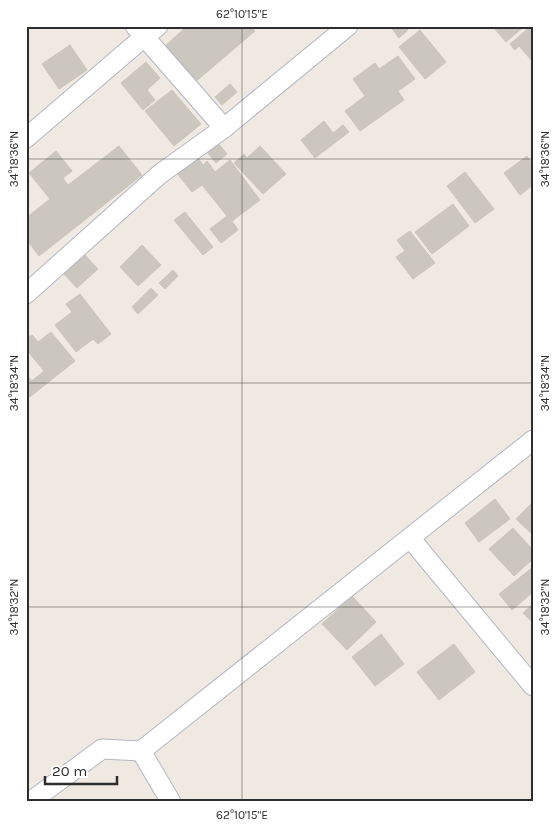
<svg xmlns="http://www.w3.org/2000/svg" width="559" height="828" font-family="Karla,sans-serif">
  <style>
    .building { fill: #cbc7bf; stroke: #cbc5ba }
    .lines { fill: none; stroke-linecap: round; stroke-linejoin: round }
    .street-casing { stroke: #b4b7c1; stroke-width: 21 }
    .street { stroke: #fff; stroke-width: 19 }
    .ticks { fill: none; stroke: #2e2e2e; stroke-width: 1; stroke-opacity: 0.45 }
    .neatline { fill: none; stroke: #2e2e2e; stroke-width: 2 }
    .ticks-label { font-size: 12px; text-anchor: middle; fill: #2e2e2e }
  </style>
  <rect width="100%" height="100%" fill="#efe9e1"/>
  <!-- building -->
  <g class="building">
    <polygon points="187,26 250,26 255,31 194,83 163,48"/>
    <polygon points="390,26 406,26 405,27 408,30 399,38"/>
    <polygon points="496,26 518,26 521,29 506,42 494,28"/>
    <polygon points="531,26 533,26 533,34 532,35 533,37 533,62 519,46 515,50 510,44"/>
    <polygon points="420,30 446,62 425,79 399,47"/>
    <polygon points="70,45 87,70 59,89 42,64"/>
    <polygon points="398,56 415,79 398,91 404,100 360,131 345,111 365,96 353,79 375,63 379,69"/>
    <polygon points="146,62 160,78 147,90 155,100 143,110 121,83"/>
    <polygon points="230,84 237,92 222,105 215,97"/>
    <polygon points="172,90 201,124 174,146 145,111"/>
    <polygon points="324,121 333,133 343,125 349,132 315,158 301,140"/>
    <polygon points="218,143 227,154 216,163 207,152"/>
    <polygon points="119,146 142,175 39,256 26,239 26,218 50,199 29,173 56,151 72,171 63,178 68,185"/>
    <polygon points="260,146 286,174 263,194 234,163 244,154 247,158"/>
    <polygon points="196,155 203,165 207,161 215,172 230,160 260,200 232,221 238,230 221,243 210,229 227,216 202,185 192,192 175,171"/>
    <polygon points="527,156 533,165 533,185 520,195 504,173"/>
    <polygon points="465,172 494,209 475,223 447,186"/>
    <polygon points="453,204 469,226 432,254 415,232"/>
    <polygon points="185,212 213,247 203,255 174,220"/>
    <polygon points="410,231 435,263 413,279 396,257 405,251 397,240"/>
    <polygon points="142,245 161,265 138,286 120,267"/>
    <polygon points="84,254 98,269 77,288 63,273"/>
    <polygon points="173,270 178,276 165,289 159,283"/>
    <polygon points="151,288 158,295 138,314 132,307"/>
    <polygon points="80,294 111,334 98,344 93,339 76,352 55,325 72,312 66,304"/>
    <polygon points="51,332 75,361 26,400 26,374 32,381 44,371 26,349 26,339 32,335 38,342"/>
    <polygon points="495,499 510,519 479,542 465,523"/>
    <polygon points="533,502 533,535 516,519"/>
    <polygon points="513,528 533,550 533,559 514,576 489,549"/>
    <polygon points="533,567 533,592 512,610 499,594"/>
    <polygon points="352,596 376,622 347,650 322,624"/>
    <polygon points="533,604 533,623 523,613"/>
    <polygon points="381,634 404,664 375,686 352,657"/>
    <polygon points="454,644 475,672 439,700 417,672"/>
  </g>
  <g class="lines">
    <!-- street casing -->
    <g class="street-casing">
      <g id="street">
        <polyline points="135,26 224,128"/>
        <polyline points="26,138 144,37 158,26"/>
        <polyline points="26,294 160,174 224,128 348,26"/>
        <polyline points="410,538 533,686"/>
        <polyline points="30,802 102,749 141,751"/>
        <polyline points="171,802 141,751 533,440"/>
      </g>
    </g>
    <!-- street -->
    <use href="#street" class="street"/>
  </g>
  <!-- ticks -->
  <path class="ticks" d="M 242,26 L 242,802M 26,159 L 533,159M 26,383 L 533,383M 26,607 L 533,607"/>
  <!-- border -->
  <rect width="559" height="828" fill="none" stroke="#ffffff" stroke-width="55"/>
  <!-- scale -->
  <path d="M45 776v8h72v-8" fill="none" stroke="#2e2e2e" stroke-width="2.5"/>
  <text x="52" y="776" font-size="15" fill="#2e2e2e" stroke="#ffffff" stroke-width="4" paint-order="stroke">20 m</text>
  <rect x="28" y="28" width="504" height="772" class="neatline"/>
  <g class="ticks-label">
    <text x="242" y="18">62°10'15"E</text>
    <text transform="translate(14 159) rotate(-90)" y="4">34°18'36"N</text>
    <text transform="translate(545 159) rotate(-90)" y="4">34°18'36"N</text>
    <text transform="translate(14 383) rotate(-90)" y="4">34°18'34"N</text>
    <text transform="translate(545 383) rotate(-90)" y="4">34°18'34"N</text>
    <text transform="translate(14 607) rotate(-90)" y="4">34°18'32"N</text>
    <text transform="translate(545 607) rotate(-90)" y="4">34°18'32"N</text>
    <text x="242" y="819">62°10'15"E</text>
  </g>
</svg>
